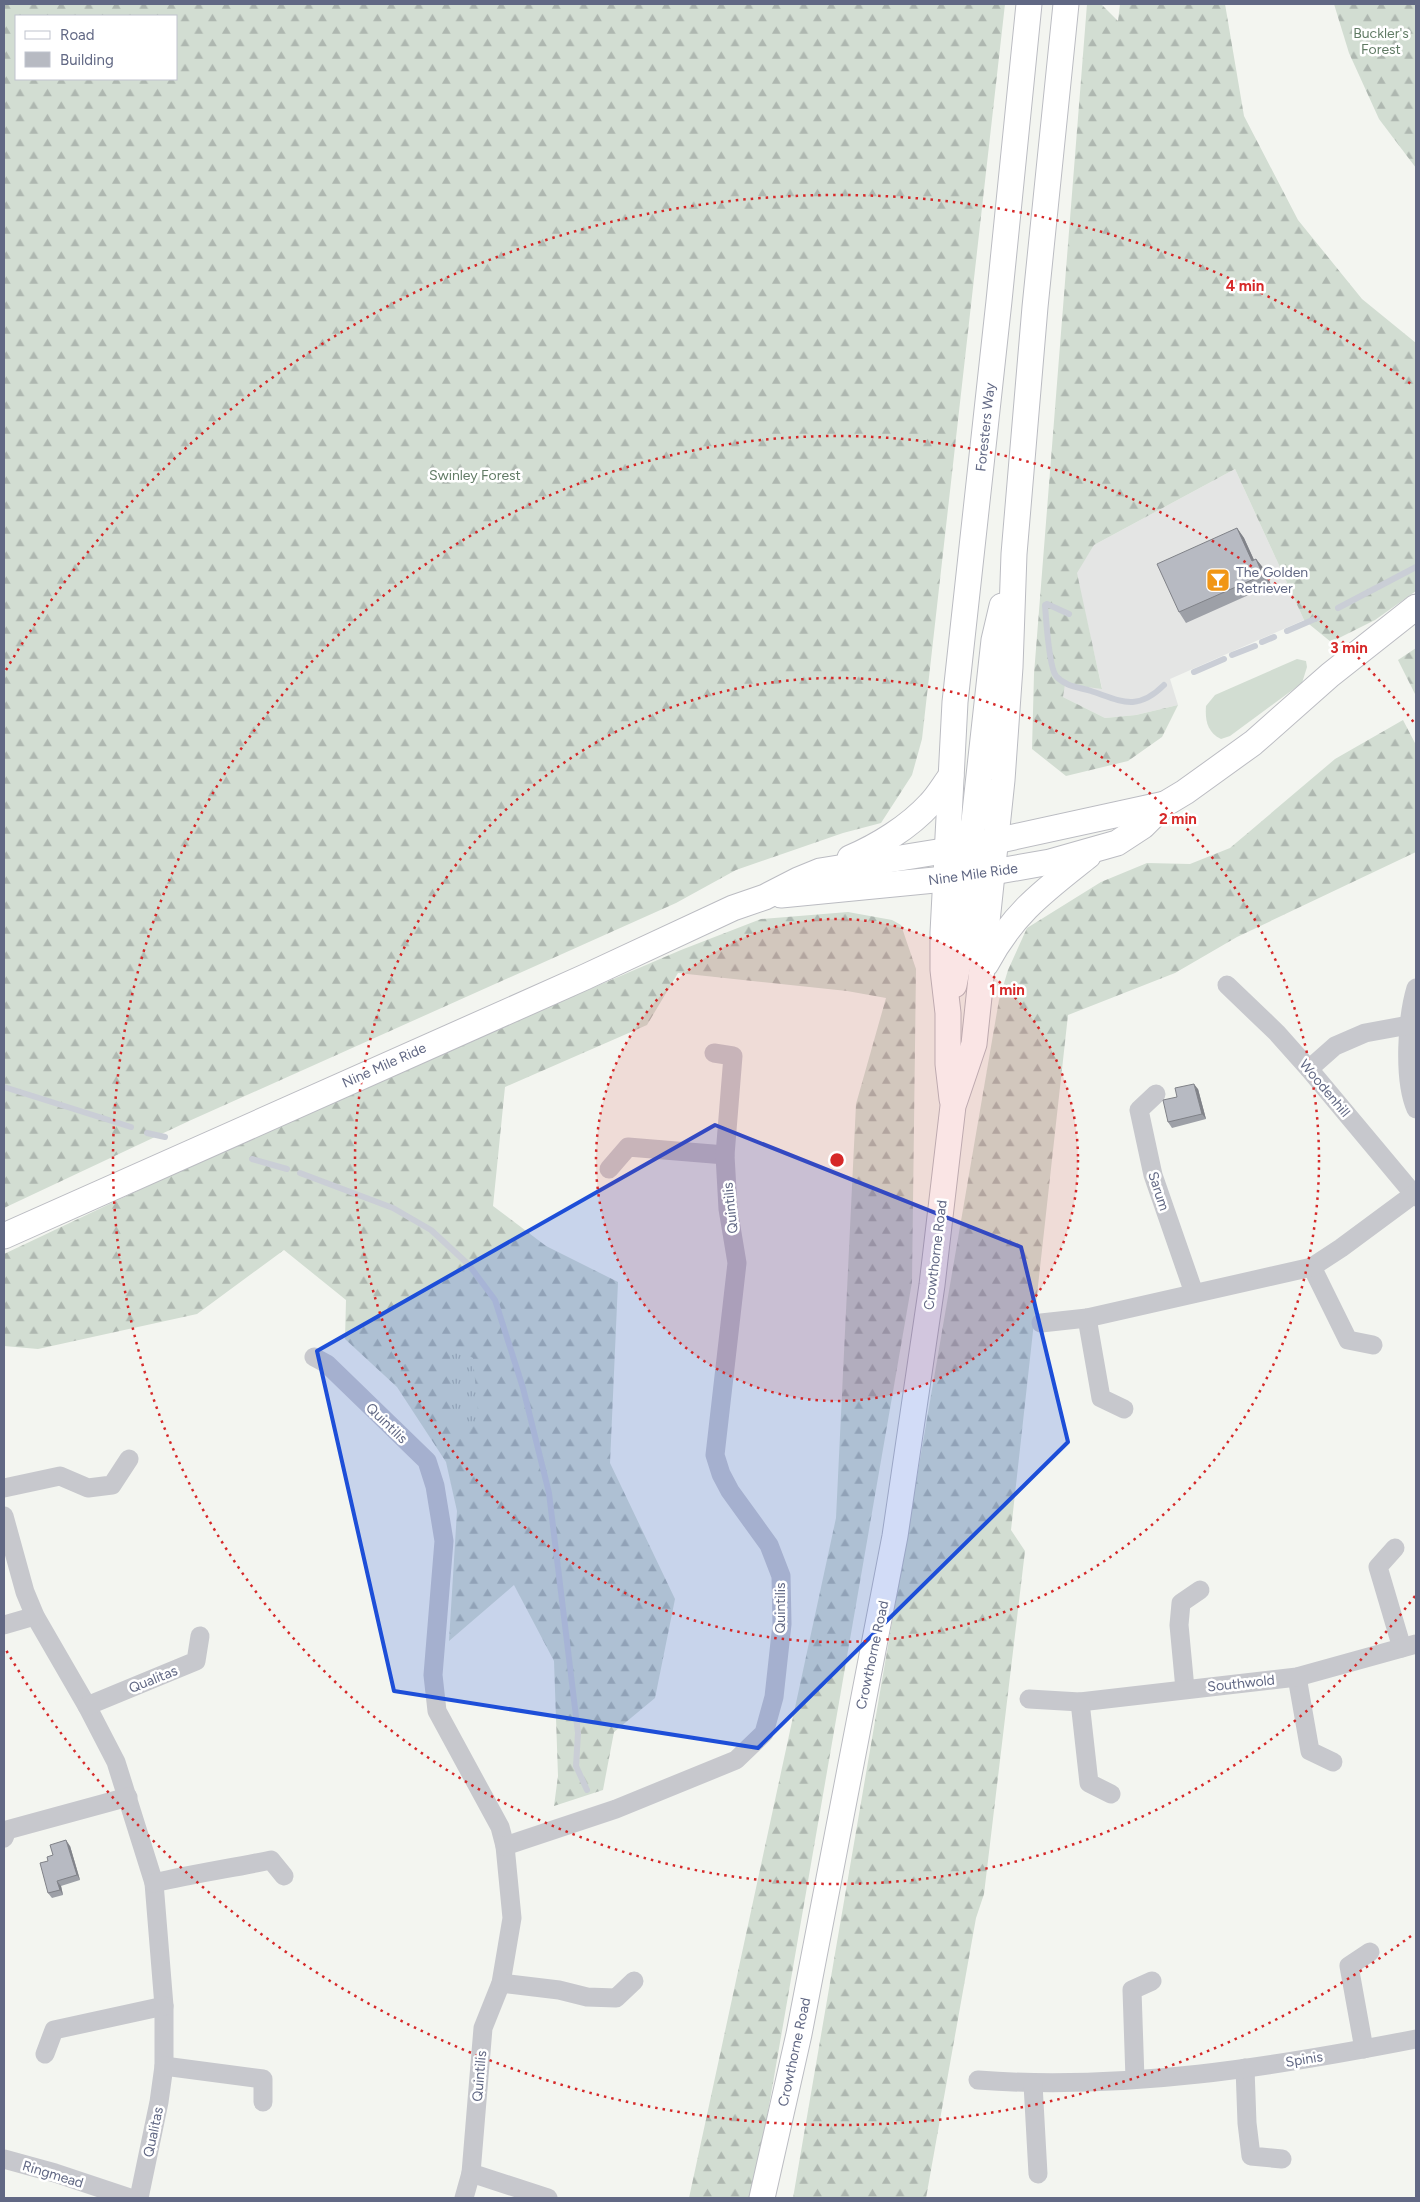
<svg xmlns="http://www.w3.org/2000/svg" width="1420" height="2202" font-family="Figtree,sans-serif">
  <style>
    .built { fill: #e4e5e4 }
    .grass { fill: #d2ddd2 }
    .forest { fill: url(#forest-firs); fill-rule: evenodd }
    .park { fill: url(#park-tufts) }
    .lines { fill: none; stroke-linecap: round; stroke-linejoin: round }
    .stream { stroke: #caced6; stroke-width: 6 }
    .major-casing { stroke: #bbbcc2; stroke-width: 27 }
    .minor { stroke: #c7c8cd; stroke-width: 19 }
    .major { stroke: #fff; stroke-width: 25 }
    .wall { fill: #9da0a7 }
    .shaded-wall { fill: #808288 }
    .building { fill: #b7bac2; stroke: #808288 }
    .marked { fill: #1d4ed8; fill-opacity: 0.2; stroke: #1d4ed8; stroke-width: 4; stroke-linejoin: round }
    .ring { fill: none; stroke: #d62828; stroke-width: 2.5; stroke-dasharray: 2.5 5 }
    .labels { text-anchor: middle; stroke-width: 5; stroke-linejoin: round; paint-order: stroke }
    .park-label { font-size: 14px; fill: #617b65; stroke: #fff }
    .street-label { font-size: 14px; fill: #616884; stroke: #fff }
    .poi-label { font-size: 14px; fill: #616884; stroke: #fff; text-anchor: start }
    .centre { fill: #d62828; stroke: #fff; stroke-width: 2.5 }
    .ring-label { font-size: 15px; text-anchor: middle; font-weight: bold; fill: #d62828; stroke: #fff; stroke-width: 5; stroke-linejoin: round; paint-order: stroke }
  </style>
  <defs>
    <pattern id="forest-firs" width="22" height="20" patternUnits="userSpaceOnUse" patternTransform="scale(1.25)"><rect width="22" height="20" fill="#d2ddd2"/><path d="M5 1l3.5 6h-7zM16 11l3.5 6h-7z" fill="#aeb7b0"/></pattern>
    <pattern id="park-tufts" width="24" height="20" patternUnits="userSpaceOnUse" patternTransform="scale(1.25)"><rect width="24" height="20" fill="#d2ddd2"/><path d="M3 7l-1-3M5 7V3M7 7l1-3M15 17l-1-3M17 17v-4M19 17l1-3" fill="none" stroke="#aeb7b0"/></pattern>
  </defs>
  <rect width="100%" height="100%" fill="#f3f5f0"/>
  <!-- built -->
  <polygon class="built" points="1235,469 1304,620 1170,679 1178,705 1136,715 1105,718 1063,697 1064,684 1102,688 1076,573 1094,545"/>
  <!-- grass -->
  <path class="grass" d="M 1297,659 L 1306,661 L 1307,667 L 1302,683 L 1230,736 L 1221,739 C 1207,732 1205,720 1206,706 L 1215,695 Z"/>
  <!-- forest -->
  <g class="forest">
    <path d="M 4,4 L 1005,4 L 922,739 L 912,775 L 881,823 L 843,833 L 736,870 L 676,903 L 189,1121 L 4,1208 ZM 176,16 L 176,79 L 16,79 L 16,16 Z"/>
    <polygon points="1087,4 1101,4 1118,21 1120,4 1225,4 1244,116 1298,220 1362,299 1416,343 1416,591 1375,620 1331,642 1304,620 1235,469 1094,545 1077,573 1102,689 1065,684 1063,697 1105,718 1136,715 1178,705 1162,737 1128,761 1066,776 1032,749 1034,674"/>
    <polygon points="1334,4 1416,4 1416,168 1379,119 1349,53"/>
    <polygon points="1416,648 1416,696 1398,660"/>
    <polygon points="1403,720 1416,745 1416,852 1237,937 1175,973 1068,1015 1011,1530 1025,1551 984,1894 976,1918 926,2198 793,2198 999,1000 1008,970 1027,928 1101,882 1147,863 1190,864 1230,848 1335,759"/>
    <polygon points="848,912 892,920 901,925 916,969 912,1282 753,2198 689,2198 836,1518 856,1104 886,998 847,991 678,973 647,1025 505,1087 493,1206 546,1246 618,1282 610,1463 675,1599 655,1698 614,1732 603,1790 554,1806 558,1776 554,1661 514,1585 449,1641 457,1511 446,1462 397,1387 345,1339 346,1300 284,1250 197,1314 38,1349 4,1346 4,1254 156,1182 513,1022 681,950 761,919"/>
  </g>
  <!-- park -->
  <polygon class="park" points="450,1345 473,1358 479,1423 452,1423"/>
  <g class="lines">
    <!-- stream -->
    <g class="stream">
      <polyline points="1338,608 1416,567"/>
      <path d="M 1069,614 L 1047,604 L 1045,605 C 1046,619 1049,667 1056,676 C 1066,687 1078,687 1091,691 C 1121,701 1137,712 1164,685"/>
      <polyline points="1287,631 1317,618"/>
      <polyline points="1262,642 1274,637"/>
      <polyline points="1232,655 1255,646"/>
      <polyline points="1194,672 1224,659"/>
      <polyline points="4,1087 131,1127"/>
      <polyline points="147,1133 165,1137"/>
      <polyline points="252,1159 287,1169"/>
      <polyline points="300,1173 393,1208 431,1230 469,1265 495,1300 523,1388 549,1493 578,1733 576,1766 587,1790"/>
    </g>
    <!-- major casing -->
    <g class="major-casing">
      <g id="major">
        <path d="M 850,858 C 878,846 909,827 930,804 C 938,796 944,785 951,776"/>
        <polyline points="964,860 974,821 994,640 1002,606"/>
        <polyline points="781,895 945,879 993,872 1050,862 1117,843 1143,826 1165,804 1185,792 1253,743 1330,675 1416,607"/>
        <path d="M 986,964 C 1013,913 1044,891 1088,856"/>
        <polyline points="954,985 961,950 967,891 974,862"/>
        <polyline points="952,1099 948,1064 948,1013 943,970 943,933 955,702 999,301 1029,4"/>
        <polyline points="4,1236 585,977 733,908 765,897 798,880 820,871 968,847 1165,804"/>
        <polyline points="762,2198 799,2034 895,1536 932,1285 953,1106 974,1044 1002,780 1010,667 1014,554 1035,307 1066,4"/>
      </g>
    </g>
    <!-- minor -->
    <g class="minor">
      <polyline points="1227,985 1277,1033 1309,1069 1416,1197"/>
      <path d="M 1416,988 C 1407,1018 1403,1079 1416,1109"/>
      <polyline points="1309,1069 1335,1046 1365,1033 1409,1025"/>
      <polyline points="1156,1094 1139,1110 1153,1175 1194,1293"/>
      <polyline points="609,1169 628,1147 725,1155"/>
      <polyline points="1312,1267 1348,1340 1373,1345"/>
      <polyline points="1087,1318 1101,1398 1124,1409"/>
      <polyline points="1041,1323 1087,1318 1312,1267 1341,1248 1414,1194"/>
      <polyline points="314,1357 327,1364 427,1461 435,1486 444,1541 433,1675 437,1711 500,1827 505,1846 512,1918 501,1983 483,2028 471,2173 464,2198"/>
      <polyline points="4,1488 60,1476 88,1488 112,1485 129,1459"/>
      <polyline points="4,1516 25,1592 35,1616 87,1706 116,1762 154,1883 164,2006 164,2066 159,2102 139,2198"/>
      <polyline points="1395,1548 1378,1567 1402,1648"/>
      <polyline points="4,1625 35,1616"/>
      <polyline points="1297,1677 1310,1751 1333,1762"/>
      <polyline points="1185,1689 1179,1625 1181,1603 1200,1590"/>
      <polyline points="1029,1699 1080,1702 1297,1677 1416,1644"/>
      <polyline points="1080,1702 1089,1783 1111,1794"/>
      <polyline points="87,1706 196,1661 200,1636"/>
      <polyline points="4,1838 7,1830 128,1797"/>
      <polyline points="505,1846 616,1809 736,1760 764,1733 774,1697 782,1624 781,1576 769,1545 730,1491 721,1474 715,1455 737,1263 728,1209 725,1155 733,1056 714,1053"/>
      <path d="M 154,1883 C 193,1874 232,1868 271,1860 L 284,1876"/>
      <polyline points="501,1983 559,1990 587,1997 616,1998 634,1981"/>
      <polyline points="1364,2049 1349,1966 1370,1952"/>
      <polyline points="45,2054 54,2030 164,2006"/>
      <polyline points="164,2066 263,2079 263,2102"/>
      <polyline points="1245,2068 1247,2123 1251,2156 1282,2159"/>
      <polyline points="1135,2079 1132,1990 1152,1981"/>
      <path d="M 978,2080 C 1125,2091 1273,2067 1416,2039"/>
      <polyline points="1033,2084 1038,2174"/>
      <polyline points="4,2159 55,2173 130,2198"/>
      <polyline points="471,2173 548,2198"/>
    </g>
    <!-- major -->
    <use href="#major" class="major"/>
  </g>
  <!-- wall -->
  <g class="wall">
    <polygon points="1237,528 1244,538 1254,560 1256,559 1264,569 1271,585 1186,623 1179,612"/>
    <polygon points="1198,1089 1206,1119 1172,1128 1168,1122 1177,1097"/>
    <polygon points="70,1846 80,1880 61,1886 63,1895 52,1898 48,1893 48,1861 53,1855"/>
  </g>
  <!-- shaded-wall -->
  <g class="shaded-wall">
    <polygon points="1237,528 1244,538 1259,571 1252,561"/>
    <polygon points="1256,559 1264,569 1271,585 1263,575"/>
    <polygon points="1194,1084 1198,1089 1206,1119 1202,1114"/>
    <polygon points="66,1840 70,1846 80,1880 77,1875"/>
    <polygon points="57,1881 61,1886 63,1895 60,1890"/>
  </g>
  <!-- building -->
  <g class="building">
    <polygon points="1237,528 1252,561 1256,559 1263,575 1179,612 1157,564"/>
    <polygon points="1194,1084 1202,1114 1168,1122 1163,1100 1177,1097 1175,1088"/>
    <polygon points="66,1840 77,1875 57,1881 60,1890 48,1893 40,1863 48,1861 47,1857 53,1855 50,1845"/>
  </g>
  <!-- marked area -->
  <path class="marked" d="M 715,1125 L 1021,1247 L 1068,1442 L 758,1748 L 394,1691 L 317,1351 Z"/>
  <!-- distance rings -->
  <circle cx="837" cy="1160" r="241" fill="#d62828" fill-opacity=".12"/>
  <g class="ring">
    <circle cx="837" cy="1160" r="241"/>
    <circle cx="837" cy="1160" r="482"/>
    <path d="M1415 1596A724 724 0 1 1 1415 724"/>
    <path d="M1411 1936A965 965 0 0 1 6 1650M6 670A965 965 0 0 1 1411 384"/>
  </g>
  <!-- icons -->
  <defs>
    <g id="bar-square" transform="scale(1.25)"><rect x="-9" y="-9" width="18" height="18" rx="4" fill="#f19614" stroke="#fff"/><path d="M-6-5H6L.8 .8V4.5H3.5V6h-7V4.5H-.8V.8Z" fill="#fff"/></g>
  </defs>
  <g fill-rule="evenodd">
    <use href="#bar-square" x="1218" y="580"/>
  </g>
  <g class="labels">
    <!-- park labels -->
    <g class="park-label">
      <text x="1381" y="38">Buckler's<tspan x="1381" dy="16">Forest</tspan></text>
      <text x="475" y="480">Swinley Forest</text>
    </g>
    <!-- street labels -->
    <g class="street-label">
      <text transform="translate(985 427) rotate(-84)" y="5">Foresters Way</text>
      <text transform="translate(973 874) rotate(-8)" y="5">Nine Mile Ride</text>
      <text transform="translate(384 1065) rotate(-24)" y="5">Nine Mile Ride</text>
      <text transform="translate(1325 1088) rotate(50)" y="5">Woodenhill</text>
      <text transform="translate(1159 1191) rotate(72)" y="5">Sarum</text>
      <text transform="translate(730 1208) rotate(-96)" y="5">Quintilis</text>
      <text transform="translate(935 1255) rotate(-83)" y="5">Crowthorne Road</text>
      <text transform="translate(387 1423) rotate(44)" y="5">Quintilis</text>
      <text transform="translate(780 1608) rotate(-90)" y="5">Quintilis</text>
      <text transform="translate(872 1655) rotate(-78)" y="5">Crowthorne Road</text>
      <text transform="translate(153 1679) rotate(-22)" y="5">Qualitas</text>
      <text transform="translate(1241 1683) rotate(-6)" y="5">Southwold</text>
      <text transform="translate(794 2052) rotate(-78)" y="5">Crowthorne Road</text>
      <text transform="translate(1304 2059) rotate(-9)" y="5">Spinis</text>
      <text transform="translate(479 2076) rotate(-85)" y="5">Quintilis</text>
      <text transform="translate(153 2132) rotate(-78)" y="5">Qualitas</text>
      <text transform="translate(53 2174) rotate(17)" y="5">Ringmead</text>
    </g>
    <!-- poi labels -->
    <g class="poi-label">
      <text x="1236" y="577">The Golden<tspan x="1236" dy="16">Retriever</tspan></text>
    </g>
  </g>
  <circle cx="837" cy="1160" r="8" class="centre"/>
  <g class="ring-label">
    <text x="1245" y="291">4 min</text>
    <text x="1349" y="653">3 min</text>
    <text x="1178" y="824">2 min</text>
    <text x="1007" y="995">1 min</text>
  </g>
  <!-- border -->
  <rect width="1420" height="2202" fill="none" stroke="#616884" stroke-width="10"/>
  <!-- legend -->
  <rect x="15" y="15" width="162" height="65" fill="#ffffff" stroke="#c0c3ce"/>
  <rect x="25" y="31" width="25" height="8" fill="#ffffff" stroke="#c0c3ce"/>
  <text x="60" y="40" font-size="15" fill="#616884">Road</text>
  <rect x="25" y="52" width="25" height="15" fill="#b7bac2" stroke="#c0c3ce"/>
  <text x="60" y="65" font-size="15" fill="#616884">Building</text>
</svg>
